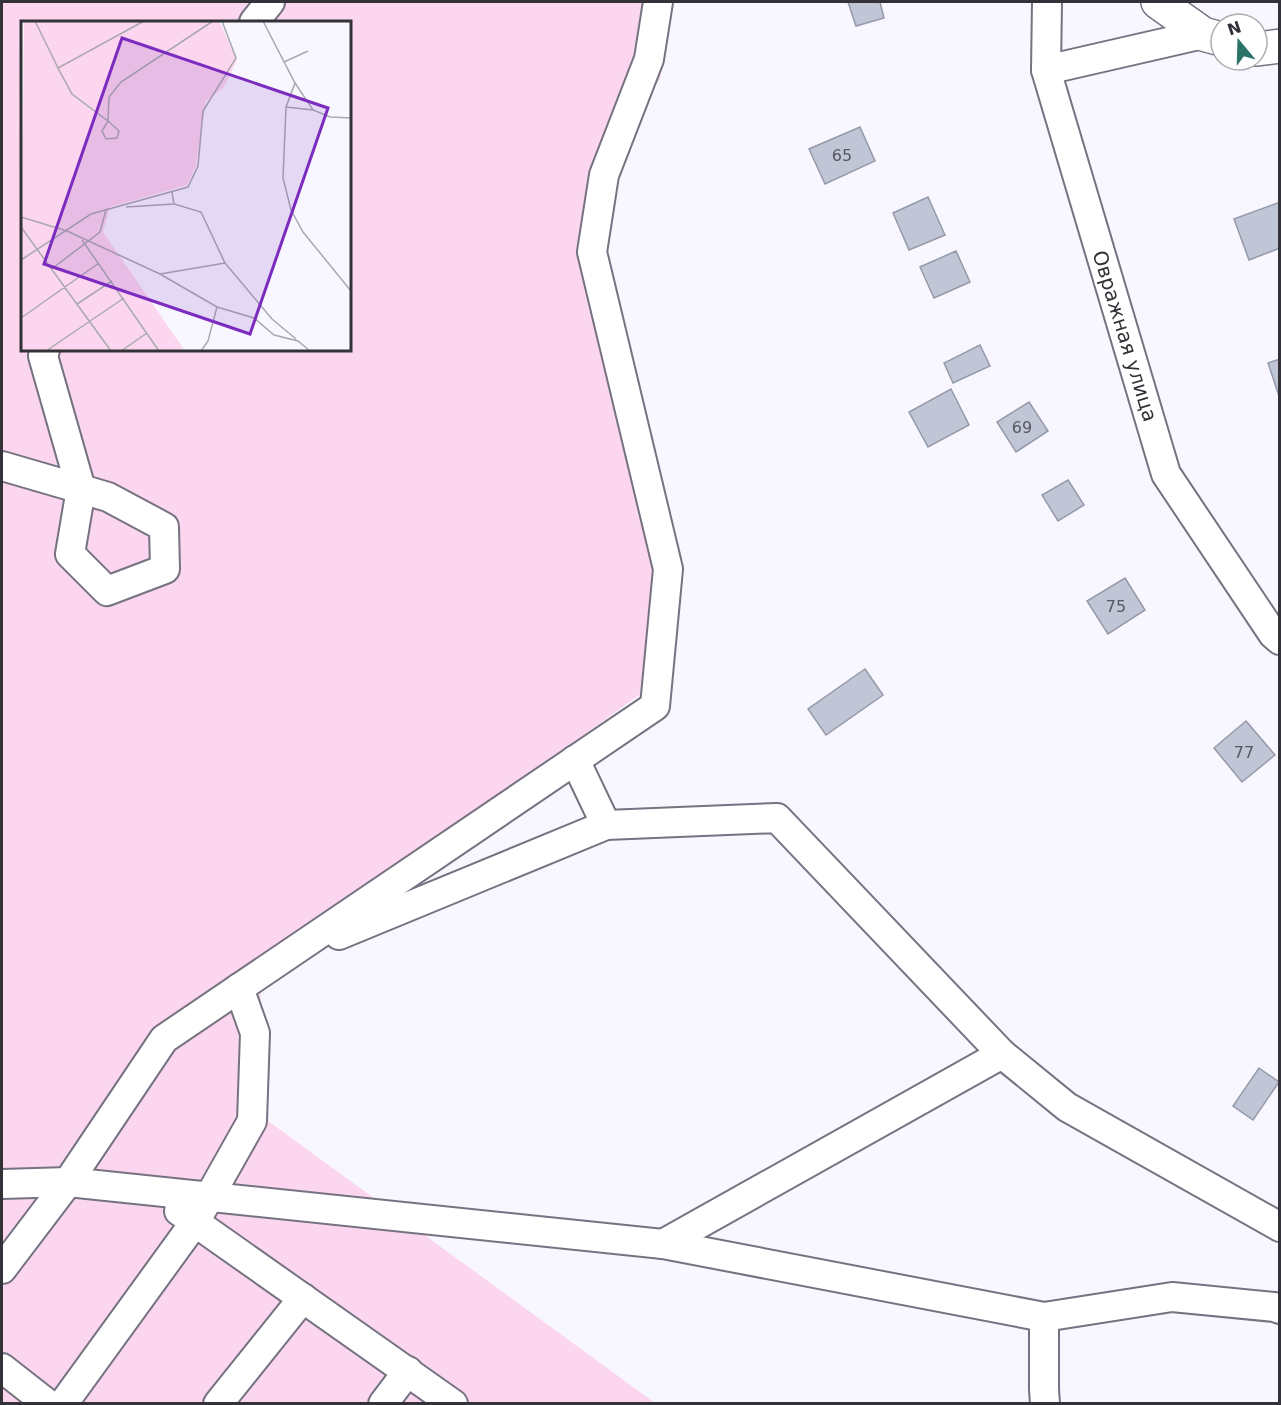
<svg xmlns="http://www.w3.org/2000/svg" width="1281" height="1405" font-family="'DejaVu Sans',sans-serif">
  <style>
    .green { fill: #fbd6ee; fill-rule: evenodd }
    .building { fill: #c1c6d7; stroke: #959aaa; stroke-width: 1.5 }
    .lines { fill: none; stroke-linecap: round; stroke-linejoin: round }
    .minor-casing { stroke: #757282; stroke-width: 32 }
    .major-casing { stroke: #757282; stroke-width: 36 }
    .minor { stroke: #fff; stroke-width: 28 }
    .major { stroke: #fff; stroke-width: 33 }
    .labels { text-anchor: middle; stroke-width: 4.5; stroke-linejoin: round; paint-order: stroke }
    .number-label { font-size: 16px; fill: #565760 }
    .street-label { font-size: 20px; fill: #333238; stroke: #fff }
    .inset-road { fill: none; stroke: #a9a8af; stroke-width: 1.5 }
    .view { fill: #7b2cbf; fill-opacity: 0.15; stroke: #7b2cbf; stroke-width: 3 }
    .inset-edge { fill: none; stroke: #333238; stroke-width: 3 }
  </style>
  <rect width="100%" height="100%" fill="#f8f6fe"/>
  <!-- green -->
  <path class="green" d="M 2,2 L 669,2 L 660,79 L 586,190 L 658,573 L 642,693 L 260,967 L 264,1118 L 655,1403 L 2,1404 ZM 22,22 L 350,22 L 350,350 L 22,350 Z"/>
  <!-- building -->
  <g class="building">
    <polygon points="848,2 880,2 884,18 856,26"/>
    <polygon points="860,127 875,161 825,184 809,149"/>
    <polygon points="928,197 945,235 909,250 893,213"/>
    <polygon points="1280,202 1280,248 1249,260 1234,219"/>
    <polygon points="956,251 970,282 934,298 920,267"/>
    <polygon points="980,345 990,366 953,383 944,363"/>
    <polygon points="1280,359 1280,399 1268,363"/>
    <polygon points="951,389 969,425 928,447 909,412"/>
    <polygon points="1029,402 1048,431 1016,452 997,422"/>
    <polygon points="1068,480 1084,505 1058,521 1042,495"/>
    <polygon points="1125,578 1145,610 1108,634 1087,601"/>
    <polygon points="865,669 883,695 826,735 808,709"/>
    <polygon points="1246,721 1275,755 1242,782 1214,748"/>
    <polygon points="1259,1068 1279,1082 1253,1120 1233,1106"/>
  </g>
  <g class="lines">
    <!-- minor casing -->
    <g class="minor-casing">
      <g id="minor">
        <polyline points="1047,2 1046,70 1166,474 1273,634 1280,640"/>
        <polyline points="254,22 270,2"/>
        <polyline points="1046,70 1203,34"/>
        <polyline points="2,466 81,489 43,356 45,350"/>
        <polygon points="81,489 108,497 164,527 165,569 107,591 70,554"/>
        <polyline points="575,760 606,825 777,818 1002,1054"/>
        <polyline points="339,935 606,825"/>
        <polyline points="2,1184 68,1182 663,1244 1044,1317 1172,1297 1274,1307 1280,1309"/>
        <polyline points="179,1211 453,1404"/>
        <polyline points="663,1244 1002,1054 1067,1107 1280,1227"/>
        <polyline points="2,1269 68,1182 164,1039 655,706 668,569 592,252 604,175 649,59 658,2"/>
        <polyline points="1044,1317 1044,1389 1045,1404"/>
        <polyline points="2,1368 48,1404"/>
        <polyline points="63,1404 195,1222 252,1121 255,1033 239,988"/>
        <polyline points="218,1404 303,1298"/>
        <polyline points="383,1404 408,1371"/>
      </g>
    </g>
    <!-- major casing -->
    <g class="major-casing">
      <g id="major">
        <polyline points="1158,2 1203,34 1221,39"/>
        <polyline points="1257,49 1280,46"/>
      </g>
    </g>
    <!-- minor -->
    <use href="#minor" class="minor"/>
    <!-- major -->
    <use href="#major" class="major"/>
  </g>
  <g class="labels">
    <!-- number labels -->
    <g class="number-label">
      <text x="842" y="161">65</text>
      <text x="1022" y="433">69</text>
      <text x="1116" y="612">75</text>
      <text x="1244" y="758">77</text>
    </g>
    <!-- street labels -->
    <g class="street-label">
      <text transform="translate(1125 336) rotate(73)" y="7">Овражная улица</text>
    </g>
  </g>
  <!-- overview -->
  <g transform="translate(21 21)">
    <rect width="330" height="330" fill="#f8f6fe"/>
    <path d="M 3,0 L 198,0 L 216,39 L 203,66 L 185,80 L 175,145 L 166,164 L 89,186 L 82,211 L 164,330 L 0,330 Z" fill="#fbd6ee"/>
    <path class="inset-road" d="M 14,0 L 37,47M 123,0 L 37,47 L 51,73 L 87,100 L 88,76 L 100,61 L 192,0M 242,0 L 274,62 L 292,89 L 309,96 L 330,97M 263,41 L 287,30M 274,62 L 265,86 L 262,157 L 270,189 L 282,211 L 330,270M 265,86 L 292,89M 87,100 L 98,110 L 96,117 L 85,118 L 81,110 ZM 151,171 L 153,183 L 180,191 L 204,242M 105,186 L 153,183M 0,196 L 46,210 L 139,253 L 196,286 L 233,297 L 253,314 L 277,320 L 289,330M 0,206 L 90,330M 61,219 L 138,330M 0,239 L 70,193 L 167,166 L 177,145 L 182,90 L 215,37 L 201,0M 32,247 L 79,211 L 85,189M 139,253 L 204,242 L 251,298 L 275,318M 56,283 L 91,260M 0,297 L 78,242M 25,330 L 103,277M 100,330 L 126,312M 180,330 L 187,320 L 196,286"/>
    <path class="view" d="M 101,17 L 307,87 L 229,313 L 23,243 Z"/>
    <rect width="330" height="330" class="inset-edge"/>
  </g>
  <!-- border -->
  <rect width="1281" height="1405" fill="none" stroke="#333238" stroke-width="6"/>
  <!-- north arrow -->
  <g transform="translate(1239 42) rotate(341)"><circle r="28" fill="#ffffff" stroke="#adadaf" stroke-width="1.5"/>
  <path d="M0-4.5L10 22L0 15L-10 22Z" fill="#2b7268"/>
  <text y="-9" font-size="16" font-weight="bold" text-anchor="middle" fill="#333238">N</text>
  </g>
</svg>
